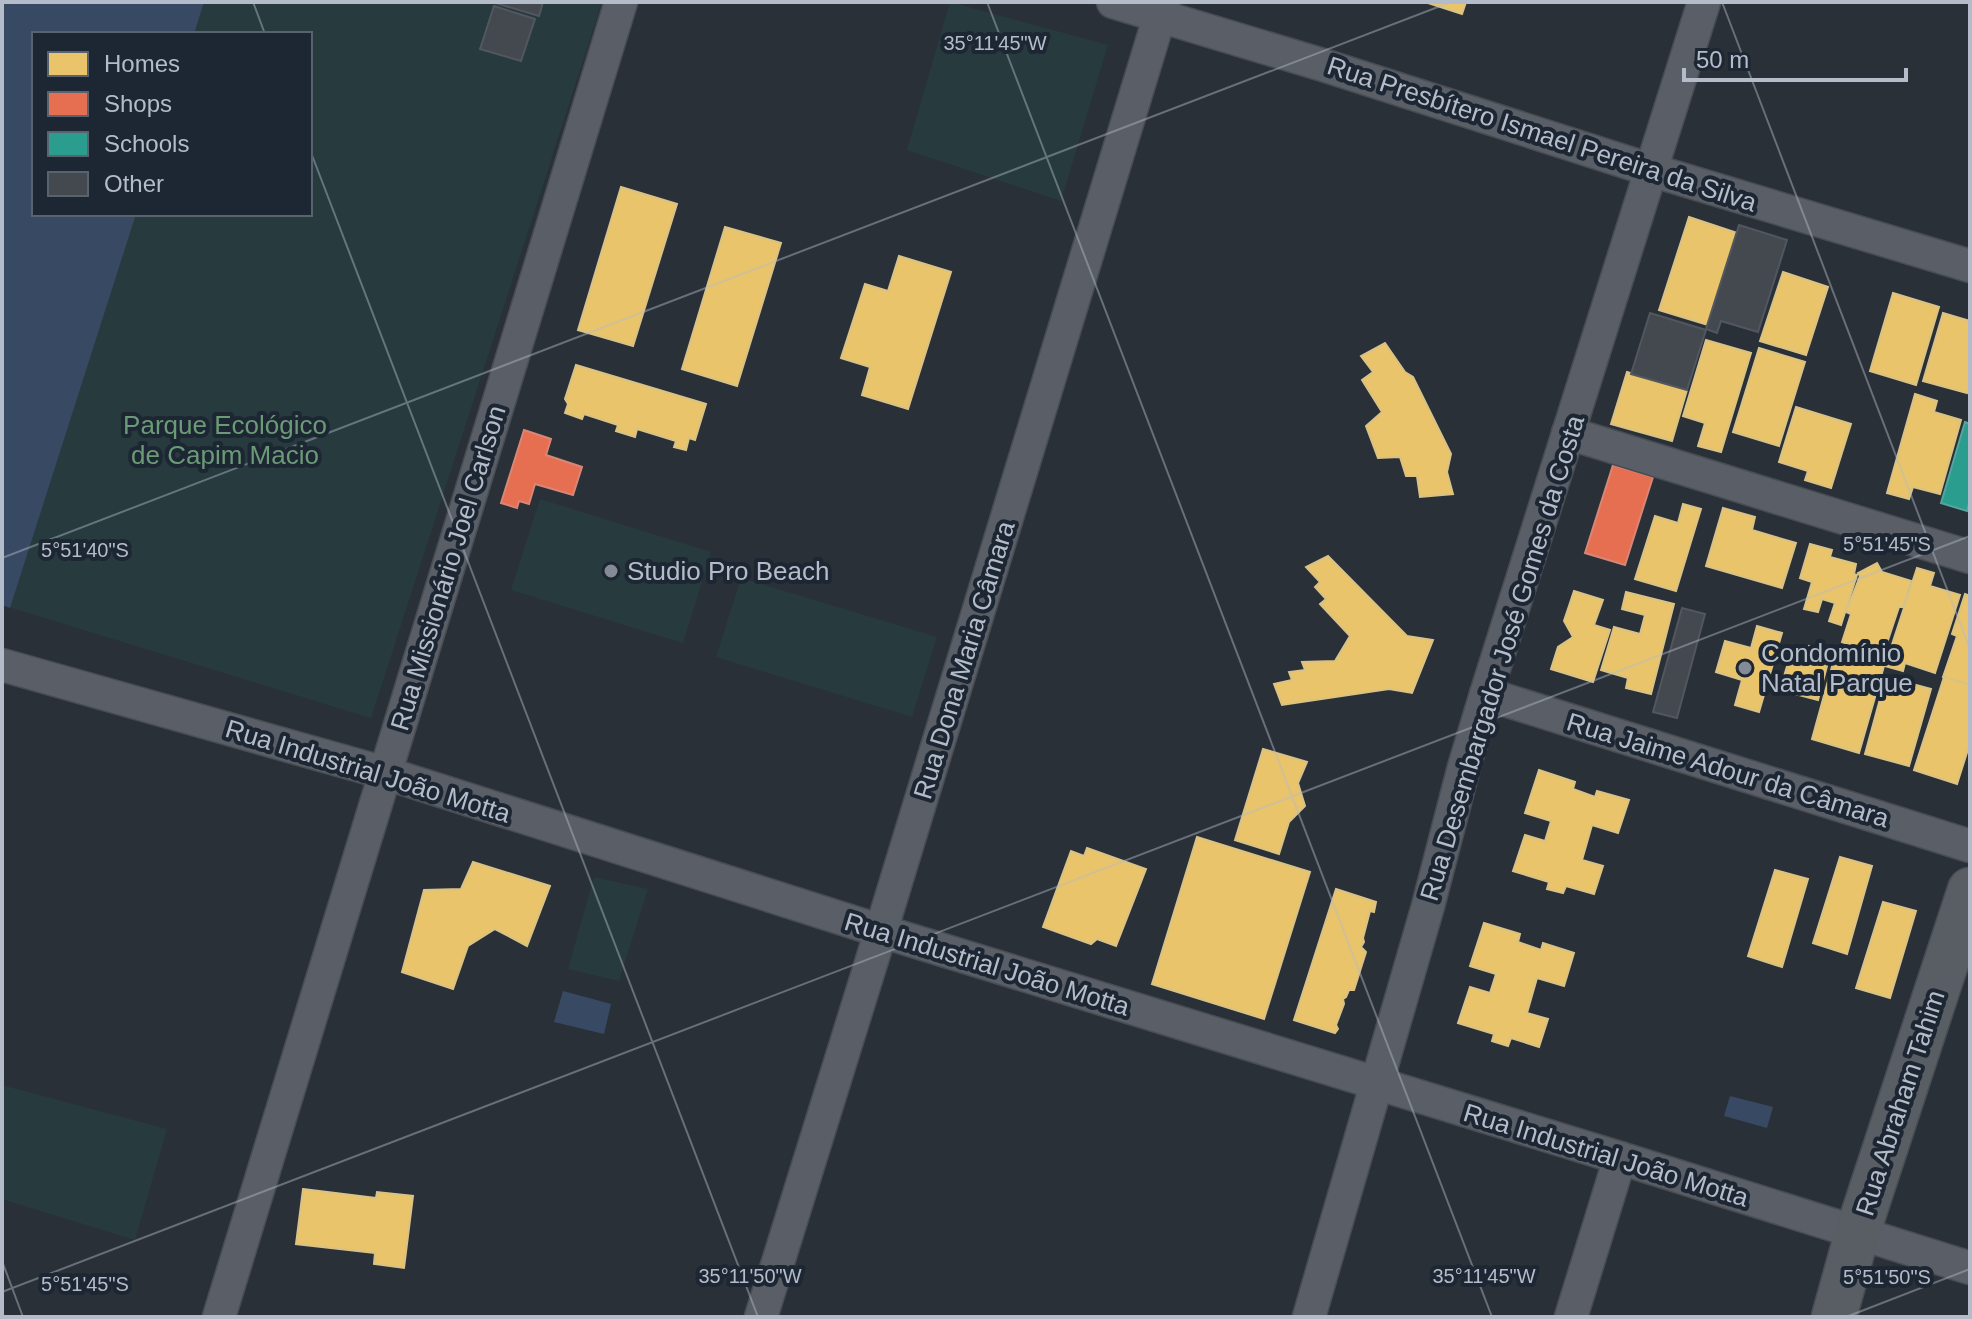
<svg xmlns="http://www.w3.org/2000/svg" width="1972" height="1319" font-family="Arial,sans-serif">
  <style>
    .green { fill: #273a3e; fill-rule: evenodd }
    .water { fill: #384963 }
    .homes { fill: #e9c46a; stroke: #d9c286; stroke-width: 2 }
    .shops { fill: #e76f51; stroke: #d88675; stroke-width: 2 }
    .schools { fill: #2a9d8f; stroke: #53a6a0; stroke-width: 2 }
    .building { fill: #444950; stroke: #52575f; stroke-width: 2 }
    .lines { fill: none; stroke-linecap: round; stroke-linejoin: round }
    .street-casing { stroke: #484c53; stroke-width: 35 }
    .secondary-casing { stroke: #484c53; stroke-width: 47 }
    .street { stroke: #5a5e66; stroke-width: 32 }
    .secondary { stroke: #595d64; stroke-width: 44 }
    .ticks { fill: none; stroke: #b4bcc9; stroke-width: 2; stroke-opacity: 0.45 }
    .poi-dot { fill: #848b96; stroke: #1d2633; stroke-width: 3 }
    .labels { text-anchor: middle; stroke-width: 8; stroke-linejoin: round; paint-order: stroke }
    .street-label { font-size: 26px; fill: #b4bcc9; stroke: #1d2633 }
    .park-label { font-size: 26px; fill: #6b9a76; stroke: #1d2633 }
    .poi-label { font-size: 26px; fill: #b4bcc9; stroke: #1d2633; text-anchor: start }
    .ticks-label { font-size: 20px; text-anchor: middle; fill: #b4bcc9; stroke: #1d2633; stroke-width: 8; stroke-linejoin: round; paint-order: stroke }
  </style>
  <rect width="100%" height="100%" fill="#2a3038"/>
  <!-- green -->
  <g class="green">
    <path d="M 2,2 L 602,2 L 371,718 L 2,605 ZM 34,34 L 310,34 L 310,214 L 34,214 Z"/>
    <polygon points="950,2 1108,45 1061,201 907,150"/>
    <polygon points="540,499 711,552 683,643 511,590"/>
    <polygon points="741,578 937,637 912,717 716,657"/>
    <polygon points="594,877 648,889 619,981 568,969"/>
    <polygon points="2,1085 167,1129 135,1240 2,1199"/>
  </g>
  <!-- water -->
  <g class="water">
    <polygon points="2,2 204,2 194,34 34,34 34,214 136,214 10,608 2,605"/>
    <polygon points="563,991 611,1004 604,1034 554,1022"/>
    <polygon points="1730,1096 1773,1107 1767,1128 1724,1116"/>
  </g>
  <!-- homes -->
  <g class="homes">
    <polygon points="1425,2 1466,2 1462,14"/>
    <polygon points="621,187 677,204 633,346 578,330"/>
    <polygon points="1689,217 1737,233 1708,325 1659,310"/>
    <polygon points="725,227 781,243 737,386 682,369"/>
    <polygon points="899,256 951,272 908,409 862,395 870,367 841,358 865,284 888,291"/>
    <polygon points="1783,272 1828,287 1806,355 1760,341"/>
    <polygon points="1893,293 1939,307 1916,385 1870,371"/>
    <polygon points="1943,313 1970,321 1970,385 1967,393 1923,381"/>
    <polygon points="1706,340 1751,353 1721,452 1698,446 1705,423 1683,416"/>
    <polygon points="1385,343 1405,372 1413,377 1451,454 1447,472 1453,494 1420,497 1417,476 1406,476 1400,457 1378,458 1366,426 1382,412 1362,380 1373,372 1361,356"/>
    <polygon points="1759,348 1805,362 1779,446 1733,432"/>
    <polygon points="576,365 706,404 695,440 689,438 686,450 674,447 676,441 637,429 635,437 616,431 618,425 584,414 582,419 565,413 568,404 565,399"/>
    <polygon points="1627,372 1687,390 1672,441 1611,424"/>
    <polygon points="1915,394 1937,401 1934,412 1961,420 1940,494 1913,487 1909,499 1887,493"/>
    <polygon points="1796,407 1851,424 1831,488 1805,480 1808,471 1779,462"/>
    <polygon points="1683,504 1701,509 1676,591 1635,579 1655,516 1678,523"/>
    <polygon points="1723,508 1755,517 1752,530 1796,543 1782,588 1706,566"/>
    <polygon points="1810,544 1832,550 1830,557 1856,564 1854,574 1857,575 1841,625 1829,621 1835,603 1822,599 1818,612 1804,609 1812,582 1800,578"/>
    <polygon points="1328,556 1407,636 1433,640 1412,693 1389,689 1282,705 1274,684 1292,680 1289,672 1305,670 1302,662 1335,661 1350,636 1320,604 1326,599 1315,587 1320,582 1306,567"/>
    <polygon points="1877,563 1882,572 1911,581 1903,607 1899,607 1883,655 1842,642 1851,614 1846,612 1860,576 1858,573"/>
    <polygon points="1917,568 1934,573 1930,586 1960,595 1935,673 1905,663 1903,671 1885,666"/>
    <polygon points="1574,591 1603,600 1594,625 1610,630 1593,682 1551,669 1558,647 1573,637 1564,621"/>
    <polygon points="1626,592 1674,604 1651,694 1626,688 1628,678 1601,670 1614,627 1640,634 1645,615 1622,609"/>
    <polygon points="1965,594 1970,596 1970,685 1943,677 1957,636 1952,634"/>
    <polygon points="1757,626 1782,633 1759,712 1735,705 1742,680 1716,672 1725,641 1751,648"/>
    <polygon points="1809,646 1831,651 1818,700 1780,690 1788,663 1804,667"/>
    <polygon points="1836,652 1884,666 1859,753 1812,739"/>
    <polygon points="1886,677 1931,689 1909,766 1865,754"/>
    <polygon points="1944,677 1970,685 1970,743 1957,784 1914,770"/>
    <polygon points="1263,749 1307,762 1298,783 1305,806 1289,822 1279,854 1235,840"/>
    <polygon points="1539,770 1575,782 1573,789 1595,797 1597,791 1629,800 1618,833 1592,825 1582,860 1603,866 1594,894 1566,886 1563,893 1547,889 1549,882 1513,871 1525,835 1545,841 1551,821 1525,813"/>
    <polygon points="1197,837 1310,872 1264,1019 1152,984"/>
    <polygon points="1087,848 1146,869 1116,946 1097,939 1091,944 1043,927 1071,851 1084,856"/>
    <polygon points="1840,857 1872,866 1847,954 1813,943"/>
    <polygon points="473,862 550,886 527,946 495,929 468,946 453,989 402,972 424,890 461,889"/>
    <polygon points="1775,870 1808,879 1782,967 1748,956"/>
    <polygon points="1336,889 1376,902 1374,912 1370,911 1363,938 1364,942 1361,947 1366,952 1354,990 1349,990 1346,997 1343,999 1344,1004 1336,1025 1338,1029 1335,1033 1294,1020"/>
    <polygon points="1883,902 1916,911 1890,998 1856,988"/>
    <polygon points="1484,923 1520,934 1518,942 1541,950 1543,943 1574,953 1564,986 1537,978 1527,1013 1548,1019 1539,1047 1511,1038 1508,1046 1492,1041 1494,1034 1458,1023 1470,987 1490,993 1496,974 1470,966"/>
    <polygon points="303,1189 376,1198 377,1192 413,1196 404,1268 374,1264 375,1253 296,1244"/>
  </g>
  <!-- shops -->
  <g class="shops">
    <polygon points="524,430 551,439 546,455 582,467 573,495 535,484 529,504 519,501 517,508 501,503"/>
    <polygon points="1613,465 1653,477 1625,565 1585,553"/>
  </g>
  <!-- schools -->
  <polygon class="schools" points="1965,422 1970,424 1970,499 1967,511 1941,503"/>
  <!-- building -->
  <g class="building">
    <polygon points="492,2 543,2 539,16"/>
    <polygon points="494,6 535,19 521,61 480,49"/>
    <polygon points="1739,225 1787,240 1758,332 1721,321 1717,333 1706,329"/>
    <polygon points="1650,313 1706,330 1687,390 1631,374"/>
    <polygon points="1682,608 1705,614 1677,718 1653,712"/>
  </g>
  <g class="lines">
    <!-- street casing -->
    <g class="street-casing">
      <g id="street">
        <polyline points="1113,2 1323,65 1651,170 1970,266"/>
        <polyline points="1568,433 1970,557"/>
        <polyline points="2,665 385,773 881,931 1620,1158 1970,1268"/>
        <polyline points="1486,694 1970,846"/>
        <polyline points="219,1317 621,2"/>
        <polyline points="761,1317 881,931 1164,2"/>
        <polyline points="1309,1317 1428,906 1464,767 1486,694 1704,2"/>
        <polyline points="1571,1317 1620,1158"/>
      </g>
    </g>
    <!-- secondary casing -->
    <g class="secondary-casing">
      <polyline id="secondary" points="1834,1317 1857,1234 1970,890"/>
    </g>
    <!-- street -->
    <use href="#street" class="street"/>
    <!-- secondary -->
    <use href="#secondary" class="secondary"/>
  </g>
  <!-- ticks -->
  <path class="ticks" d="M 253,2 L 265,34M 987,2 L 1492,1317M 1722,2 L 1970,649M 310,150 L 758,1317M 2,558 L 1451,2M 2,1261 L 23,1317M 2,1292 L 1970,536M 1846,1317 L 1970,1269"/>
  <!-- markers -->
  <g class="poi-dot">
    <circle cx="611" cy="571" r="8"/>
    <circle cx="1745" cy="668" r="8"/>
  </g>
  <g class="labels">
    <!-- street labels -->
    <g class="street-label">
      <text transform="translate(1542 134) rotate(18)" y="9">Rua Presbítero Ismael Pereira da Silva</text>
      <text transform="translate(448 568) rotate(-73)" y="9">Rua Missionário Joel Carlson</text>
      <text transform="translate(1502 658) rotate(-73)" y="9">Rua Desembargador José Gomes da Costa</text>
      <text transform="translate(964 660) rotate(-73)" y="9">Rua Dona Maria Câmara</text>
      <text transform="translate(1728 770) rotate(17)" y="9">Rua Jaime Adour da Câmara</text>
      <text transform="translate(368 771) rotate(17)" y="9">Rua Industrial João Motta</text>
      <text transform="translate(987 964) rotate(17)" y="9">Rua Industrial João Motta</text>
      <text transform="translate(1900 1103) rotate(-72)" y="9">Rua Abraham Tahim</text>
      <text transform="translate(1606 1155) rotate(17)" y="9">Rua Industrial João Motta</text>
    </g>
    <!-- park labels -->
    <g class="park-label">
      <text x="225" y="434">Parque Ecológico<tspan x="225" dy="30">de Capim Macio</tspan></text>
    </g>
    <!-- poi labels -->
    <g class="poi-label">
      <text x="627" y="580">Studio Pro Beach</text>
      <text x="1761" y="662">Condomínio<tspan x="1761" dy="30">Natal Parque</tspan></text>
    </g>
  </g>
  <g class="ticks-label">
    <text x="995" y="50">35°11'45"W</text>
    <text x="1887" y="551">5°51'45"S</text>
    <text x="85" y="557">5°51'40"S</text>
    <text x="750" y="1283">35°11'50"W</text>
    <text x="1484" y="1283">35°11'45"W</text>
    <text x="1887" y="1284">5°51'50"S</text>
    <text x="85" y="1291">5°51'45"S</text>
  </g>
  <!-- border -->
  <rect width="1972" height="1319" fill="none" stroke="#b4bcc9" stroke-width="8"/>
  <!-- legend -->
  <rect x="32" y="32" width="280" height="184" fill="#1d2633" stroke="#59626f" stroke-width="2"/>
  <rect x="48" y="52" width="40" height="24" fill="#e9c46a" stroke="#59626f" stroke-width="2"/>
  <text x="104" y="72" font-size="24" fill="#b4bcc9">Homes</text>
  <rect x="48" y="92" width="40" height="24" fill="#e76f51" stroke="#59626f" stroke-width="2"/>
  <text x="104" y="112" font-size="24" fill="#b4bcc9">Shops</text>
  <rect x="48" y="132" width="40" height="24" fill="#2a9d8f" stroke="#59626f" stroke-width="2"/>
  <text x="104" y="152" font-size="24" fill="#b4bcc9">Schools</text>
  <rect x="48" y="172" width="40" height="24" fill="#444950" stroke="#59626f" stroke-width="2"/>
  <text x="104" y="192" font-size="24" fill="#b4bcc9">Other</text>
  <!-- scale -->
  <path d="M1684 68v12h222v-12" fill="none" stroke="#b4bcc9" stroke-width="4"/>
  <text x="1696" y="68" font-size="24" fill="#b4bcc9" stroke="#1d2633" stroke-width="6" paint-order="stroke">50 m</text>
</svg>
